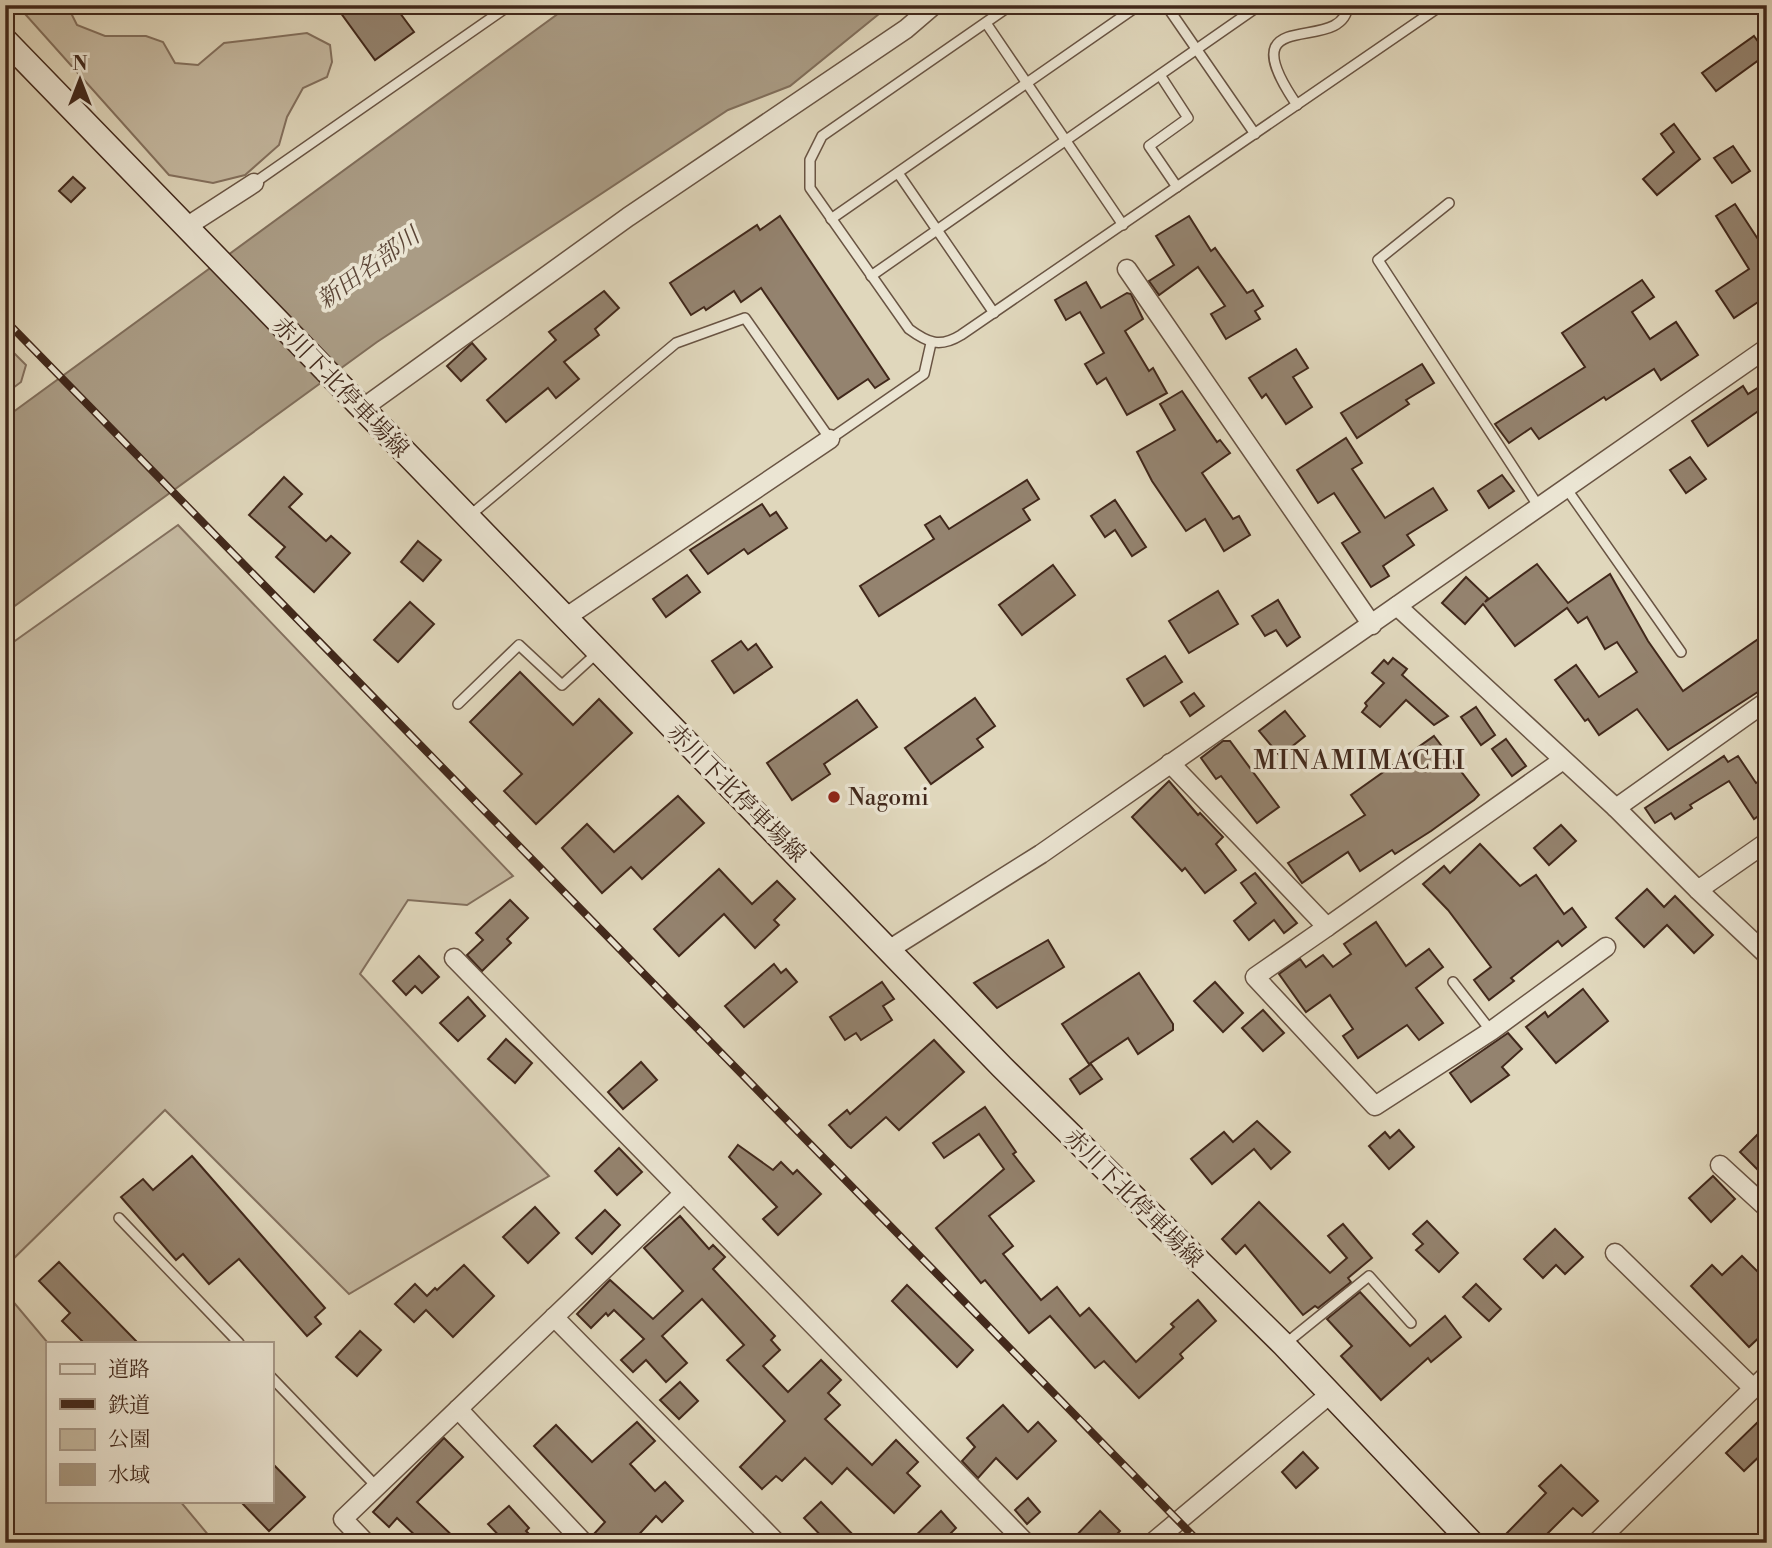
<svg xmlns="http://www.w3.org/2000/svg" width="1772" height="1548" font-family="'Libre Bodoni','Noto Serif JP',serif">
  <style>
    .green { fill: #c5b9a1; stroke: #83705e; stroke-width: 2 }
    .water { fill: #aa9c85; stroke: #806e5b; stroke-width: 2 }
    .building { fill: #94836f; stroke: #41281b; stroke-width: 2 }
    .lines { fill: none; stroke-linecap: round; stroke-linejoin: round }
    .lane-casing { stroke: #695443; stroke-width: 12 }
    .street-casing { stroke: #695443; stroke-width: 21 }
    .secondary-casing { stroke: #41281b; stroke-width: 26 }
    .lane { stroke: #ebe5d3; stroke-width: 9 }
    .street { stroke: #ebe5d3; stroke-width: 18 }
    .secondary { stroke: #ebe5d3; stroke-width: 23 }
    .rail-casing { stroke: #41281b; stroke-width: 8 }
    .rail { stroke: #ebe5d3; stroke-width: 5; stroke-dasharray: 16; stroke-linecap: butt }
    .poi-dot { fill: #8f2418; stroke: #ebe5d3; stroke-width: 2.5 }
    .labels { text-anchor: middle; stroke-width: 7; stroke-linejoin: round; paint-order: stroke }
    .street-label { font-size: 23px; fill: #41281b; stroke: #ebe5d3 }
    .poi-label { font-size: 23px; fill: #41281b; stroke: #ebe5d3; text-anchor: start }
    .water-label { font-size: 24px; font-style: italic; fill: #5b4536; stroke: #ebe5d3 }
    .quarter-label { font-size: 26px; letter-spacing: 2px; fill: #41281b; stroke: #ebe5d3 }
  </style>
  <rect width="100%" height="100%" fill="#e0d7bc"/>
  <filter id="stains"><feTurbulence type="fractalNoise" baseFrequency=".00286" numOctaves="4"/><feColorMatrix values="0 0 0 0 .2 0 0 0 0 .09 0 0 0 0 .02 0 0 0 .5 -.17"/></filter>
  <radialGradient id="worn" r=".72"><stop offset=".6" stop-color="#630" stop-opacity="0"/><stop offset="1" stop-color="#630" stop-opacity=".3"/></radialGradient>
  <!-- green -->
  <g class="green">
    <polygon points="17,5 67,5 77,25 105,36 146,36 163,42 175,63 198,65 224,43 307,33 330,45 332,62 327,77 303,88 287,117 279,145 245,175 213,183 169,175"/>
    <polygon points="5,344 26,365 21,382 5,394"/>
    <polygon points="178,525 513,876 467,905 408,900 360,974 549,1176 349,1294 165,1110 5,1267 5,648"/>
    <polygon points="5,1292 48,1343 47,1501 180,1501 215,1543 5,1543"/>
  </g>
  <!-- water -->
  <polygon class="water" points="570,5 890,5 790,86 728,110 377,342 5,613 5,418"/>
  <!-- building -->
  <g class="building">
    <polygon points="335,5 394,5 414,32 375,60"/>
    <polygon points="1754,36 1767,54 1716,91 1702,73"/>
    <polygon points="1674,124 1700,159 1657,195 1643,179 1674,152 1661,134"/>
    <polygon points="1733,146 1750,171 1732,183 1714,158"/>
    <polygon points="73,177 85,188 71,202 59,191"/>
    <polygon points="1735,204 1767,253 1767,296 1734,318 1716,291 1749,269 1716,216"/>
    <polygon points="780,216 889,379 875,388 868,379 838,399 761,288 741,302 734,291 706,310 704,307 691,315 670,283 757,225 760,230"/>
    <polygon points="1189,216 1211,251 1215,248 1247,293 1253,290 1263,306 1255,311 1260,319 1226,339 1211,314 1225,306 1198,267 1159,295 1149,281 1174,265 1156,236"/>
    <polygon points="1642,280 1654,297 1632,312 1650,339 1676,322 1698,355 1661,380 1654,369 1606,400 1604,397 1539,439 1531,428 1509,443 1495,424 1585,367 1562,333"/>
    <polygon points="1086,282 1101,308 1127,293 1131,294 1143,319 1125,331 1149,371 1153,368 1167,393 1127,415 1106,378 1097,384 1085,364 1104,353 1080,312 1066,320 1055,300"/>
    <polygon points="604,291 619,308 595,329 599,335 564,362 579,379 556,398 548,388 506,422 487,400 556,340 549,332"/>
    <polygon points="472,343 486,359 461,381 447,366"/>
    <polygon points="1296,349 1308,368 1293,377 1312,407 1286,424 1266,394 1262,398 1249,378"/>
    <polygon points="1422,364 1434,383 1406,400 1409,404 1357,438 1341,413"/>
    <polygon points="1767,382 1767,405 1708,446 1692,421 1743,386 1748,394"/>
    <polygon points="1182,391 1217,442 1220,440 1230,453 1202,473 1233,519 1239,516 1250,535 1224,551 1205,519 1186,531 1152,481 1137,452 1175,430 1160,404"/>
    <polygon points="1346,438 1362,463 1352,469 1385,518 1433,488 1447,510 1407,535 1414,545 1383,566 1389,576 1371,587 1342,543 1360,532 1334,493 1318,503 1297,470"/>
    <polygon points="1690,457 1706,479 1686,493 1670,470"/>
    <polygon points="1502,475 1514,491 1489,508 1478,491"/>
    <polygon points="284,477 302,494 289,507 326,541 331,536 350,553 314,592 276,557 285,547 249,515"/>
    <polygon points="1027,480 1039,499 1023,509 1030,520 879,616 860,586 934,539 925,525 940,516 949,529"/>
    <polygon points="1115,500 1146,547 1132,556 1115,530 1105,537 1091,516"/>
    <polygon points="762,504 770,516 776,512 787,528 748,554 744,549 708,574 690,550"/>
    <polygon points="418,541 441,560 423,581 401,562"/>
    <polygon points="1537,564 1568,603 1610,574 1648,641 1683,691 1767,633 1767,686 1668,750 1637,709 1599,735 1588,719 1585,721 1555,680 1576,665 1599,697 1637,672 1617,642 1605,649 1587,617 1578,623 1567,608 1515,646 1483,604 1465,624 1442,603 1466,577 1488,598 1485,602"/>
    <polygon points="1053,565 1075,595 1022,635 999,605"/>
    <polygon points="687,575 700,592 666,617 653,599"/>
    <polygon points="1218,591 1238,624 1189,653 1169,621"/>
    <polygon points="1278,600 1300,637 1287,646 1276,630 1265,636 1252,616"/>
    <polygon points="410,602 434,624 398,662 374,640"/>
    <polygon points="741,641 748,650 756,644 772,667 734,693 712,661"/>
    <polygon points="1165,656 1182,682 1144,706 1127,679"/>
    <polygon points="1393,658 1407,669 1402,675 1448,716 1434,725 1406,700 1380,727 1362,712 1367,706 1365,703 1384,683 1372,673 1384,660 1388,664"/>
    <polygon points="520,672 573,725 599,699 632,733 536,824 504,791 522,774 470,722"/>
    <polygon points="1194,693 1204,706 1190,716 1181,702"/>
    <polygon points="975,698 995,726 977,739 983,747 931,784 905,748"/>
    <polygon points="857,700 877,727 824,764 830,774 792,800 767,763"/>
    <polygon points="1476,707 1495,735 1481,745 1461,717"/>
    <polygon points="1285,711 1305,736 1280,756 1259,731"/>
    <polygon points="1434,736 1479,795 1474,800 1431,831 1395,854 1392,850 1360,871 1348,852 1302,883 1288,863 1365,815 1351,795"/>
    <polygon points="1506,739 1526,766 1512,776 1492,749"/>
    <polygon points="1223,741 1230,741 1279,807 1257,823 1221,776 1216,779 1201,758"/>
    <polygon points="1724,756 1728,762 1738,756 1756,783 1767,776 1767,810 1754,819 1729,781 1690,805 1692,808 1675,819 1671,813 1655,823 1645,808"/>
    <polygon points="1169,781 1198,815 1200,813 1223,837 1216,844 1236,870 1205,893 1185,868 1182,871 1132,817"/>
    <polygon points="678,796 704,823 642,879 631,867 602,893 562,848 587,824 614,852"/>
    <polygon points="1561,825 1576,841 1549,865 1534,848"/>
    <polygon points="1480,844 1520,886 1536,875 1564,914 1572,908 1586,927 1562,946 1558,941 1511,978 1514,981 1489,1000 1474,980 1491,967 1448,910 1423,884 1444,866 1450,873"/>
    <polygon points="719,869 752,904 777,881 795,899 774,920 779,925 755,948 724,914 679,956 654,929"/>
    <polygon points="1255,873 1297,923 1284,933 1274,920 1249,940 1234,921 1256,903 1241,883"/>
    <polygon points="1647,889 1664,907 1675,896 1713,935 1694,953 1667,925 1644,947 1616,918"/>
    <polygon points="510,900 528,918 507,939 511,943 482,971 467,955 483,940 476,933"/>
    <polygon points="1376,922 1406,966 1429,949 1443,967 1416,988 1443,1023 1419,1040 1407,1025 1358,1058 1343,1036 1353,1029 1330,995 1306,1012 1279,974 1300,959 1306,967 1323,955 1333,967 1351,954 1344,944"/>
    <polygon points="1048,940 1064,967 997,1008 974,983"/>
    <polygon points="419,956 439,977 422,993 415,986 406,995 393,981"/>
    <polygon points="774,964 781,973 786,969 797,982 744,1027 725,1006"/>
    <polygon points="1139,973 1173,1024 1173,1030 1138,1054 1128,1038 1089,1064 1062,1024"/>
    <polygon points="882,982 894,999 883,1006 892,1020 861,1040 856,1033 845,1040 830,1017"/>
    <polygon points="1215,982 1243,1013 1223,1032 1194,1001"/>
    <polygon points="1583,989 1608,1021 1556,1063 1526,1027 1545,1012 1548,1017"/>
    <polygon points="468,997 485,1016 458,1041 440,1023"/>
    <polygon points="1263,1010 1284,1033 1263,1051 1242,1028"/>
    <polygon points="1508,1033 1522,1049 1502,1067 1509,1075 1471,1102 1450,1073"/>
    <polygon points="506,1039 532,1063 515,1083 488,1059"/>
    <polygon points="934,1040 964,1072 899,1130 886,1117 851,1148 848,1146 829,1125 847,1110 850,1114"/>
    <polygon points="641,1062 657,1080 623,1109 608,1092"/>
    <polygon points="1091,1064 1102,1079 1080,1094 1070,1079"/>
    <polygon points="985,1107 1016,1152 1013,1154 1034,1181 989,1216 1013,1246 1003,1254 1041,1300 1057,1287 1080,1316 1089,1308 1136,1362 1174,1327 1171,1324 1198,1300 1216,1321 1180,1354 1183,1358 1139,1398 1104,1361 1095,1368 1050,1316 1029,1333 985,1280 981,1283 936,1228 1004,1169 979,1134 944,1158 933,1143"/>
    <polygon points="1257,1121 1290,1152 1271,1169 1254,1149 1212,1184 1191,1159 1224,1132 1233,1142"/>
    <polygon points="1767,1125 1767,1179 1740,1152"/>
    <polygon points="1399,1130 1414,1147 1389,1169 1369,1146 1385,1132 1390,1138"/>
    <polygon points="738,1145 773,1170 781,1162 793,1174 797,1170 821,1194 778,1235 763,1219 777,1207 729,1157"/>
    <polygon points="619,1148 642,1172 617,1195 595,1171"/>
    <polygon points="192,1156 325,1308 315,1317 321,1324 307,1336 239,1259 209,1284 183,1254 176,1260 121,1197 143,1179 153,1190"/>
    <polygon points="1713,1176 1735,1199 1711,1222 1689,1198"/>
    <polygon points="1259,1202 1330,1273 1347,1258 1328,1236 1343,1224 1372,1258 1348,1278 1351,1282 1318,1308 1315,1306 1303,1315 1245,1245 1236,1254 1222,1239"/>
    <polygon points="535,1207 559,1233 528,1263 503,1237"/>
    <polygon points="605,1210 620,1225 592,1254 576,1238"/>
    <polygon points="680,1216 709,1249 713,1245 725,1257 713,1269 775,1336 771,1340 780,1350 763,1366 788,1392 821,1360 841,1380 828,1393 840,1405 825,1419 872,1465 896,1440 918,1462 907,1473 920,1486 894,1513 847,1468 832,1484 805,1458 782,1481 776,1476 762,1489 740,1467 785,1421 727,1360 744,1345 702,1299 662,1336 687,1363 666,1382 646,1360 633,1372 621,1360 644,1339 614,1310 608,1316 606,1313 591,1328 577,1314 610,1280 653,1319 683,1291 644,1248"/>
    <polygon points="1427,1221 1458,1253 1439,1272 1416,1250 1423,1244 1413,1234"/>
    <polygon points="1555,1229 1583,1257 1565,1274 1556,1265 1543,1278 1524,1259"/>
    <polygon points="1742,1256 1767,1281 1767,1330 1749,1347 1691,1286 1712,1265 1722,1275"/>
    <polygon points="59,1262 138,1343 84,1343 62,1321 70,1313 39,1281"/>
    <polygon points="464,1265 494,1296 453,1337 426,1310 414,1322 395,1304 415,1284 427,1296 435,1288 437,1290"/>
    <polygon points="1476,1284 1501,1309 1489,1321 1463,1297"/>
    <polygon points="907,1285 973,1350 957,1367 892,1301"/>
    <polygon points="1360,1292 1410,1346 1445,1316 1461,1337 1431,1362 1428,1358 1381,1400 1341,1356 1352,1346 1327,1319"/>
    <polygon points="360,1331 381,1350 357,1376 336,1357"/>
    <polygon points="680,1382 698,1401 679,1419 660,1400"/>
    <polygon points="1003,1405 1028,1432 1038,1422 1056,1441 1017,1479 996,1458 978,1478 962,1461 975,1447 967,1438"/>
    <polygon points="1767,1413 1767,1449 1744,1471 1726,1453"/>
    <polygon points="637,1422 655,1441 630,1464 655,1491 665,1482 683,1501 662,1522 656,1516 631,1543 623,1535 615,1543 601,1543 593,1535 605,1522 534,1446 556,1425 592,1462"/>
    <polygon points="444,1438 463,1457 417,1502 460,1543 423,1543 397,1518 389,1527 373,1512"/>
    <polygon points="1303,1452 1318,1468 1296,1488 1282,1472"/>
    <polygon points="271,1462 305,1497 269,1531 240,1501 271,1501"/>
    <polygon points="1561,1465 1598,1501 1582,1516 1573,1508 1538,1543 1518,1543 1507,1533 1546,1493 1539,1486"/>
    <polygon points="1028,1498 1040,1512 1027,1524 1015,1510"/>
    <polygon points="821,1502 861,1543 828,1543 804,1518"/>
    <polygon points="509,1506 529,1528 526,1531 538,1543 506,1543 488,1524"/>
    <polygon points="941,1511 956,1528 941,1543 908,1543"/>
    <polygon points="1100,1511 1120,1531 1108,1543 1069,1543"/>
  </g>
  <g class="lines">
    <!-- lane casing -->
    <g class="lane-casing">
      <g id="lane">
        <path d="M 1011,5 L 822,136 L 810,160 L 810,188 L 909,329 C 928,343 940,348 961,335 L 1442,5"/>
        <polyline points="1166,5 1255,134"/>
        <polyline points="986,23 1123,225"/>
        <polyline points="1160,75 1188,118 1149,146 1177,187"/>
        <path d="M 1297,105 C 1225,0 1343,58 1348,5"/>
        <polyline points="898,173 994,313"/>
        <polyline points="254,183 510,5"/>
        <polyline points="1449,203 1378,260 1539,507"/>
        <polyline points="831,219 1139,5"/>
        <polyline points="871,276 1260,5"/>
        <polyline points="1566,488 1681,652"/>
        <polyline points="468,517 676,343 745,318 830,439 924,374 931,343"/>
        <polyline points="458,704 519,645 562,685 597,653"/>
        <polyline points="1453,982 1491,1031"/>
        <polyline points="119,1218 239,1343"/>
        <polyline points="1285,1344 1369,1276 1411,1323"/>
        <polyline points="271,1377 377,1487"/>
      </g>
    </g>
    <!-- street casing -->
    <g class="street-casing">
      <g id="street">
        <polyline points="1763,5 1767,11"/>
        <polyline points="186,227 254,183"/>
        <polyline points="1127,269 1372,625"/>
        <polyline points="363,408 628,217 906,29 934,5"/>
        <polyline points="1397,606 1616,808"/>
        <polyline points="565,618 830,439"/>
        <polyline points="1767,701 1616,808 1698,890 1767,842"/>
        <polyline points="1170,763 1327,927 1563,760"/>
        <polyline points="1698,890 1767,955"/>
        <polyline points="1327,927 1255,977 1375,1106 1491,1031 1606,947"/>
        <polyline points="890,949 1041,854 1767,348"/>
        <polyline points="454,958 684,1193"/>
        <polyline points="1720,1165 1767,1208"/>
        <polyline points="1615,1253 1753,1388"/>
        <polyline points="554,1317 777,1543"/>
        <polyline points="458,1409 584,1543"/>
        <polyline points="366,1543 343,1519 684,1193 1026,1543"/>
        <polyline points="1152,1543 1329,1395"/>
        <polyline points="1596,1543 1767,1375"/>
      </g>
    </g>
    <!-- secondary casing -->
    <g class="secondary-casing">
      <polyline id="secondary" points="5,40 1002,1067 1284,1345 1472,1543"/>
    </g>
    <!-- lane -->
    <use href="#lane" class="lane"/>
    <!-- street -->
    <use href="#street" class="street"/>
    <!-- secondary -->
    <use href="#secondary" class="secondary"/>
    <!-- rail casing -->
    <g class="rail-casing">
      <polyline id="rail" points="5,320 1200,1543"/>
    </g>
    <!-- rail -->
    <use href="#rail" class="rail"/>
  </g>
  <!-- markers -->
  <circle class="poi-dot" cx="834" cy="797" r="7"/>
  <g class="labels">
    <!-- street labels -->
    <g class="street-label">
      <text transform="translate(341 387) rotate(46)" y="8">赤川下北停車場線</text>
      <text transform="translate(737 793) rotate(45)" y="8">赤川下北停車場線</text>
      <text transform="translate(1134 1198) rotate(45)" y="8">赤川下北停車場線</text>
    </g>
    <!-- poi labels -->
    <g class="poi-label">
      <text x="848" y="805">Nagomi</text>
    </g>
    <!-- water labels -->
    <g class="water-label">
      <text transform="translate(368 268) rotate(-36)" y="8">新田名部川</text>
    </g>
    <!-- quarter labels -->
    <g class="quarter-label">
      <text x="1360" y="769">MINAMIMACHI</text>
    </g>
  </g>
  <!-- margin -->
  <rect width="1772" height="1548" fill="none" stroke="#e0d7bc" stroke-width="28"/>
  <rect x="7" y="7" width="1758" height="1534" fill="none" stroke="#41281b" stroke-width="3.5"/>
  <rect x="14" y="14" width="1744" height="1520" fill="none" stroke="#41281b" stroke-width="2"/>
  <!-- legend -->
  <rect x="46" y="1342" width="228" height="161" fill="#ebe5d3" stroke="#a79989" stroke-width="2"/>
  <rect x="60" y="1364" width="35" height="10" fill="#ebe5d3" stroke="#a79989" stroke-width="2"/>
  <text x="108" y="1376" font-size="21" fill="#41281b">道路</text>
  <rect x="60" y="1399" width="35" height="10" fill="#41281b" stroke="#a79989" stroke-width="2"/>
  <text x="108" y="1412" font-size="21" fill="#41281b">鉄道</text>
  <rect x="60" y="1429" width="35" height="21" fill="#c5b9a1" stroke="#a79989" stroke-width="2"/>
  <text x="108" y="1446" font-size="21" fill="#41281b">公園</text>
  <rect x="60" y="1464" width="35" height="21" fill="#aa9c85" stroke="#a79989" stroke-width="2"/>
  <text x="108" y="1482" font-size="21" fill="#41281b">水域</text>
  <!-- north arrow -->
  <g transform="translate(80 80)" stroke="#ebe5d3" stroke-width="5" paint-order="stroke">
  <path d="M0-5L12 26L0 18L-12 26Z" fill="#41281b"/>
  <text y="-10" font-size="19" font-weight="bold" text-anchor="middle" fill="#41281b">N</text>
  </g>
  <rect width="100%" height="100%" filter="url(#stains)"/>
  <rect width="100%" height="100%" fill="url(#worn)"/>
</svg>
